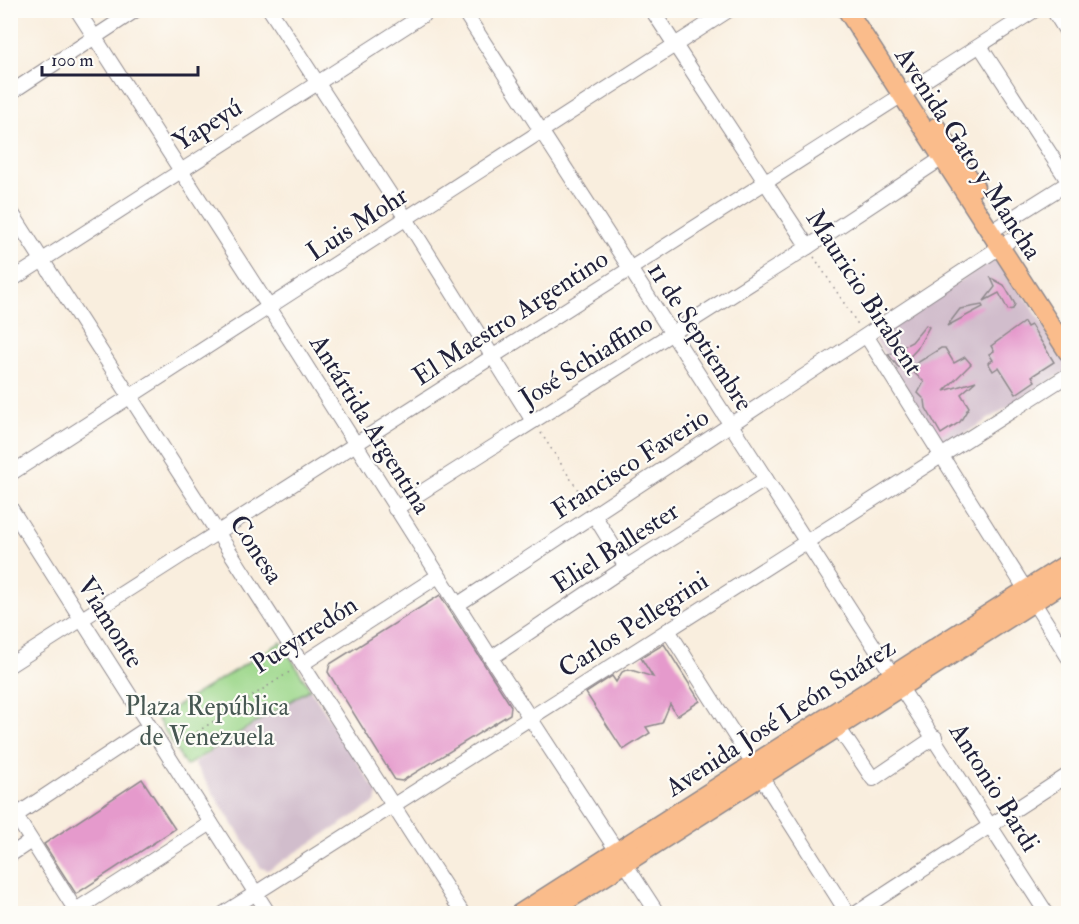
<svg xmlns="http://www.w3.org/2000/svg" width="1079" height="924" font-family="'IM FELL Double Pica',serif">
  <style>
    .industrial { fill: #d1bdcc }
    .green { fill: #9cd78a; stroke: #5f7c62; stroke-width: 1.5 }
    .building { fill: #e59acc }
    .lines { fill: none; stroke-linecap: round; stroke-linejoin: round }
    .minor-casing { stroke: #8e888c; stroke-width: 16 }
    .major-casing { stroke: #8e888c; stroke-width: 21 }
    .path { stroke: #8e888c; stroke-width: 1.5; stroke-dasharray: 1.5 4.5; stroke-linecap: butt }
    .minor { stroke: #fff; stroke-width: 14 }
    .major { stroke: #fabc8b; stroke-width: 18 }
    .labels { text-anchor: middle; stroke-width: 4.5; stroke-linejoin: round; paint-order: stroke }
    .street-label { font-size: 26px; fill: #22223b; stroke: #fdfcf7 }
    .park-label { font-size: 26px; fill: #475853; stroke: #fdfcf7 }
  </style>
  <rect width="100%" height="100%" fill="#fdfcf7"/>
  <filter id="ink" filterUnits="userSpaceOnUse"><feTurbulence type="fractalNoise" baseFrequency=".0167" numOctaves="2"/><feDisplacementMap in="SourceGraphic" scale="12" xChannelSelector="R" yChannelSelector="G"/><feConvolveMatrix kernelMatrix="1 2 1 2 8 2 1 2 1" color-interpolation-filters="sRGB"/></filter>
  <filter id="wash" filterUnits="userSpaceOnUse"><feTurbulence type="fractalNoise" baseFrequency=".008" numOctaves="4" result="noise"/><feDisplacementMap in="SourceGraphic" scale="24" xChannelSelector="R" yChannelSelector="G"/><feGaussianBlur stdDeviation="1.35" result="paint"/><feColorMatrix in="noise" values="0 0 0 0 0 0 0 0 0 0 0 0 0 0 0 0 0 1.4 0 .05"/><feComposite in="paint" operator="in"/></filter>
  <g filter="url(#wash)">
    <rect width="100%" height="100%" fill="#f9eede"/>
    <!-- industrial -->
    <g class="industrial">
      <polygon points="991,260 1005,265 1068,363 1066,371 948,444 942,445 876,341 879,333"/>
      <polygon points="310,689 378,794 376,802 268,870 261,868 194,763"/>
    </g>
    <!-- green -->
    <polygon class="green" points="281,642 310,689 186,766 157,718"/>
    <g id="blocks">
      <!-- building -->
      <g class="building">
        <polygon points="991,278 1004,285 1015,304 1013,309 1008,310 999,293 984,301 995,287"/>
        <polygon points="982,305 983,307 947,326 960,309"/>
        <polygon points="1024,322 1027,327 1031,325 1054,362 1032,376 1035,381 1016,394 999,367 993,371 988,363 993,360 989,354 994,351 991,346"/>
        <polygon points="926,325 929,327 917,349 899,368 888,354 898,352 900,348 912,342"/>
        <polygon points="941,348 945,348 954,363 965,357 971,364 944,391 976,381 961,394 969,407 960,422 941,434 926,408 925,400 918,393 924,382 909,368"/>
        <polygon points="440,595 511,706 510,714 402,781 395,780 328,672 330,664"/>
        <polygon points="664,644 700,701 677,716 670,704 662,723 646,727 650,733 623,750 586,693 612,676 616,682 622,672 628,669 653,677 641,658"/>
        <polygon points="142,779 175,829 76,894 44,844"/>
      </g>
    </g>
  </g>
  <g filter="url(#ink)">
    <use href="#blocks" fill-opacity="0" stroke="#8e888c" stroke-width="1.5"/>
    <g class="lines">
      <!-- minor casing -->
      <g class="minor-casing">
        <g id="minor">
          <polyline points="77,10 269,307 491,658 658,914"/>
          <polyline points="270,10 407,220 533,421"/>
          <polyline points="463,10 1047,914"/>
          <polyline points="652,10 808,247"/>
          <polyline points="1053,10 1068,34"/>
          <polyline points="980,46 1068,181"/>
          <polyline points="10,93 136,10"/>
          <polyline points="10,210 463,914"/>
          <polyline points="990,232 1068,183"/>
          <polyline points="10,281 431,10"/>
          <polyline points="867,337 1068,657"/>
          <polyline points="10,474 729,10"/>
          <polyline points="10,507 269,914"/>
          <polyline points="395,509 808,247 950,153"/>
          <polyline points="594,515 626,567"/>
          <polyline points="457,605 1009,241"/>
          <polyline points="668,630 848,914"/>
          <polyline points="491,658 626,567 766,479"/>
          <polyline points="302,664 438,576"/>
          <polyline points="10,665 1035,10"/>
          <polyline points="838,727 873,779 935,737"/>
          <polyline points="12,810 78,914"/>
          <polyline points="15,816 149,727"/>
          <polyline points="10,855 31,841"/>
          <polyline points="76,910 211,823"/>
          <polyline points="223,914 1068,375"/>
          <polyline points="855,914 1068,775"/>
        </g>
      </g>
      <!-- major casing -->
      <g class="major-casing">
        <g id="major">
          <polyline points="847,10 1068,352"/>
          <polyline points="936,127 975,187"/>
          <polyline points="519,914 1068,563"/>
          <polyline points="546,914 1068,580"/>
        </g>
      </g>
      <!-- path -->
      <g class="path">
        <polyline points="814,257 859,326"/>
        <polyline points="541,433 587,504"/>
        <polyline points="177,745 291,671"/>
      </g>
      <!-- minor -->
      <use href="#minor" class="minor"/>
      <!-- major -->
      <use href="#major" class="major"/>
    </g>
  </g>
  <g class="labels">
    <!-- street labels -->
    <g class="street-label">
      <text transform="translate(207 124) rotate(-32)" y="9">Yapeyú</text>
      <text transform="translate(969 153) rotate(57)" y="9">Avenida Gato y Mancha</text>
      <text transform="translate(357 223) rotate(-33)" y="9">Luis Mohr</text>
      <text transform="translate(865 292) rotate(57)" y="9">Mauricio Birabent</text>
      <text transform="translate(510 317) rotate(-33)" y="9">El Maestro Argentino</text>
      <text transform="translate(701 336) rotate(57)" y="9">11 de Septiembre</text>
      <text transform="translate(586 360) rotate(-32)" y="9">José Schiaffino</text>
      <text transform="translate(371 424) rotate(58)" y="9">Antártida Argentina</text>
      <text transform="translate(630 463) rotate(-33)" y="9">Francisco Faverio</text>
      <text transform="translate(615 547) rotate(-33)" y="9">Eliel Ballester</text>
      <text transform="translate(257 549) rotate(57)" y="9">Conesa</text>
      <text transform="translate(111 622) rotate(58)" y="9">Viamonte</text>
      <text transform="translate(633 624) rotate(-33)" y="9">Carlos Pellegrini</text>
      <text transform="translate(304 634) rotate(-33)" y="9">Pueyrredón</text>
      <text transform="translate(780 717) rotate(-33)" y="9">Avenida José León Suárez</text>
      <text transform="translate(995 787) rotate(58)" y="9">Antonio Bardi</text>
    </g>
    <!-- park labels -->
    <g class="park-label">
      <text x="207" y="715">Plaza República<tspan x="207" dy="30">de Venezuela</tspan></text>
    </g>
  </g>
  <!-- margin -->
  <rect width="1079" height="924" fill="none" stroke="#fdfcf7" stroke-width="36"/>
  <!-- scale -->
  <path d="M42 66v9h156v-9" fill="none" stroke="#22223b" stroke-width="3"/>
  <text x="51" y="66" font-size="18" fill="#22223b" stroke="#fdfcf7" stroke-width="4.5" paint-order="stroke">100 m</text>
</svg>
